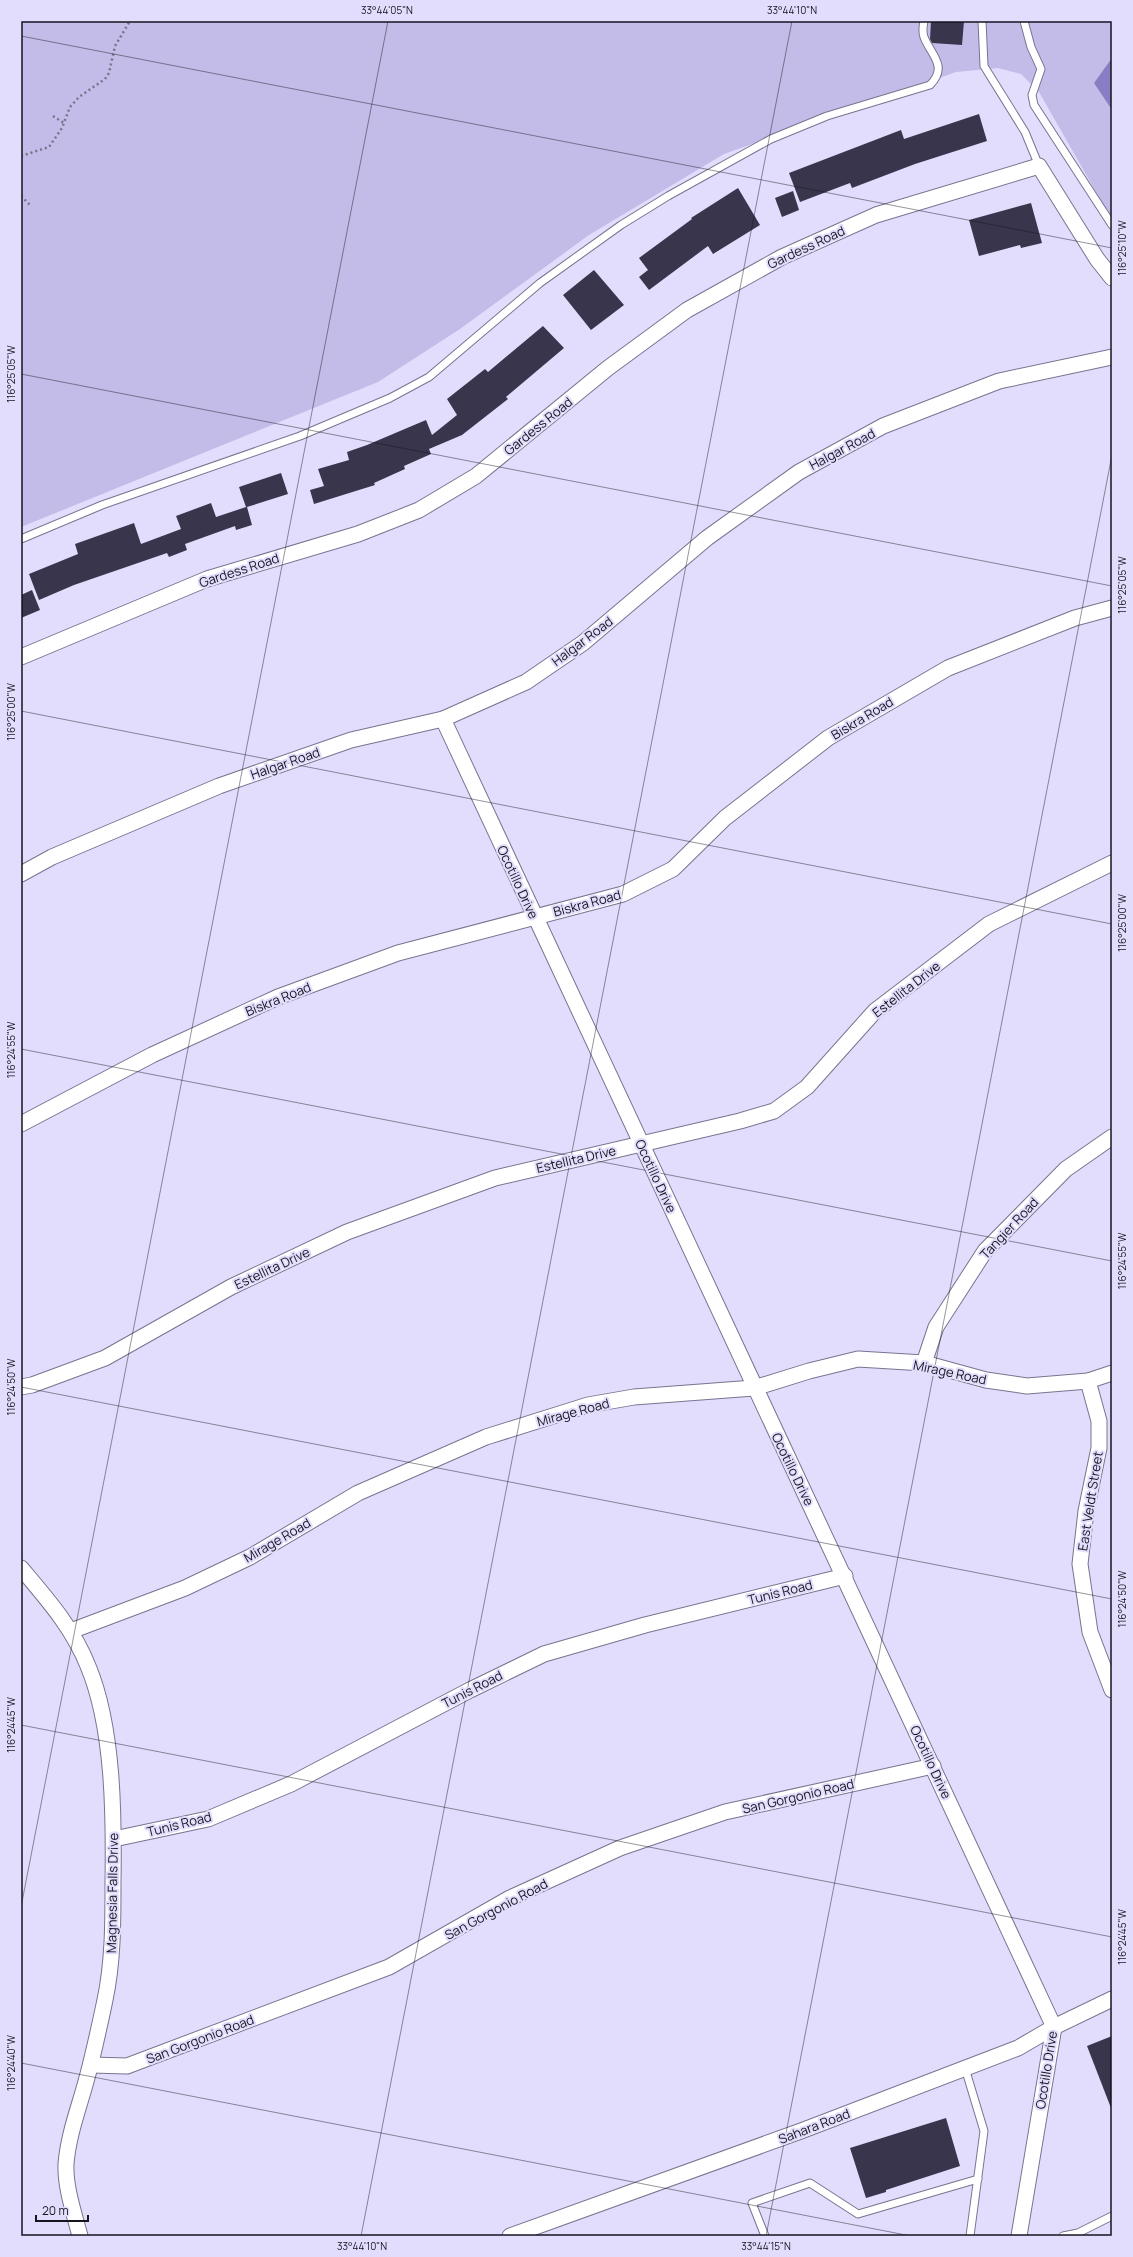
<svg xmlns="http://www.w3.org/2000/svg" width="1133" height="2257" font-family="Manrope,sans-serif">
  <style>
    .green { fill: #c3bce8 }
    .water { fill: #8b7dc3 }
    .building { fill: #39354d }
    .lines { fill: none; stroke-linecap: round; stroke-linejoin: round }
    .service-casing { stroke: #78748f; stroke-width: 9 }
    .minor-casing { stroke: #78748f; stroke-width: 17 }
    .path { stroke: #777388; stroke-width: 2.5; stroke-dasharray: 2 3; stroke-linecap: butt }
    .service { stroke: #fff; stroke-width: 7 }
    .minor { stroke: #fff; stroke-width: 15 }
    .ticks { fill: none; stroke: #16141f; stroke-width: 1; stroke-opacity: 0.45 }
    .labels { text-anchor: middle; stroke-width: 4; stroke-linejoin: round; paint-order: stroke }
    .street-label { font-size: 13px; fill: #16141f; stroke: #e2ddfc }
    .neatline { fill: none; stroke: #16141f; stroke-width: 1.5 }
    .ticks-label { font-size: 10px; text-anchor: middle; fill: #16141f }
  </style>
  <rect width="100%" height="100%" fill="#e2ddfc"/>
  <!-- green -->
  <polygon class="green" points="21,21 1112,21 1112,220 1039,92 1021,74 998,68 956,72 724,154 589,235 460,329 378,382 21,527"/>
  <!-- water -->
  <polygon class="water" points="1112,58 1112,110 1094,83"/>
  <!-- building -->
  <g class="building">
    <polygon points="931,21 964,21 962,45 932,43 930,39"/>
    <polygon points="979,114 987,141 915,164 852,188 850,183 800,202 789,173 901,130 904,139"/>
    <polygon points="738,188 760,225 713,254 708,246 649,290 639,277 648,270 639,258 692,219 691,218"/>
    <polygon points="793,191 799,210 782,217 775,198"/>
    <polygon points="1031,203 1042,243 1021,248 1020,245 979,256 969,220"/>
    <polygon points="594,270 624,305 591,330 563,295"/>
    <polygon points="543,326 564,348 506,397 508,399 462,435 429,449 431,454 404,466 405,469 374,483 375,485 314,504 310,490 324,486 318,469 349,460 347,452 367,445 426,420 432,435 457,415 447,399 485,369 488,372"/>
    <polygon points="281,473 288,494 247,507 252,525 236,530 235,526 185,544 187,550 169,557 167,553 74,585 39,600 29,574 78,554 75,544 134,523 141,544 181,529 176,516 211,503 216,517 246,507 239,487"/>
    <polygon points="32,590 40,610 21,618 21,595"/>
    <polygon points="1112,2036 1112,2108 1111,2108 1087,2046"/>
    <polygon points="946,2118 960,2166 886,2190 886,2192 866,2198 850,2148"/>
  </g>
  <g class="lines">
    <!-- service casing -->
    <g class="service-casing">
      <g id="service">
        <polyline points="982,21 984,66 1025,132 1039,166"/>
        <polyline points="1024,21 1031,47 1041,69 1032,95 1034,105 1112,225"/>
        <path d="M 21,539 L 102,505 L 300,436 L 390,398 L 429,377 L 540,283 L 621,225 L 668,196 L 771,139 L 827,116 L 930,85 C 949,66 930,54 924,37 C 922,32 923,26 924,21"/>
        <polyline points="965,2068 984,2131 970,2236"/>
        <polyline points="765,2236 752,2203 810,2183 858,2214 978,2179"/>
        <polyline points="1063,2236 1078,2233 1112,2216"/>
      </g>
    </g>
    <!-- minor casing -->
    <g class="minor-casing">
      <g id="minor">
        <polyline points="21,657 207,579 358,534 419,510 476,476 608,368 687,310 782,257 876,215 1039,166 1097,259 1112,278"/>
        <polyline points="443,719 1054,2027 1019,2236"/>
        <polyline points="21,874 52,857 219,786 351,740 443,719 526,682 583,643 707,538 799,472 883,426 999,381 1112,357"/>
        <polyline points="21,1124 152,1055 278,997 398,953 623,894 673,869 725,818 828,738 948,668 1075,618 1112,608"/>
        <polyline points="924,1363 936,1327 985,1251 1066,1169 1112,1137"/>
        <polyline points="1088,1381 1099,1421 1099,1448 1086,1511 1080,1564 1090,1632 1112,1690"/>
        <polyline points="21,1387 32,1385 105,1358 231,1287 347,1232 495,1178 740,1121 774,1111 807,1087 875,1011 989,924 1112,863"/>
        <path d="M 21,1568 C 47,1599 73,1628 88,1666 C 114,1728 114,1818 113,1884 C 113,1923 113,1962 105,2000 C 99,2028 93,2057 85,2085 C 78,2110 68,2137 66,2164 C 65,2187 74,2213 80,2236"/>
        <polyline points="71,1631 185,1588 250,1557 358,1493 486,1437 588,1405 634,1397 754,1388 809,1371 858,1359 924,1363 986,1380 1027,1386 1088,1381 1112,1373"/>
        <polyline points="114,1839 208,1819 291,1784 470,1690 544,1654 645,1625 845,1576"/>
        <polyline points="91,2065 127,2066 389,1967 510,1898 620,1848 725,1812 933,1766"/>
        <polyline points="510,2236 801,2131 1018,2048 1054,2027 1112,1999"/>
      </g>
    </g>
    <!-- path -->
    <g class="path">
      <polyline points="53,116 64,123"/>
      <polyline points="21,156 49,147 62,128 70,107 79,97 105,79 109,73 115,46 130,21"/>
      <polyline points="21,196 30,205"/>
    </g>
    <!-- service -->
    <use href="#service" class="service"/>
    <!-- minor -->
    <use href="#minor" class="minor"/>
  </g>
  <!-- ticks -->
  <path class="ticks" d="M 21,36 L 1112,248M 21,374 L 1112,586M 21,711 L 1112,924M 21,1049 L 1112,1261M 21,1387 L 1112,1599M 21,1725 L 1112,1937M 21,1907 L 388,21M 21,2063 L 911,2236M 361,2236 L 792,21M 766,2236 L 1112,455"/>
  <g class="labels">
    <!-- street labels -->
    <g class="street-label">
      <text transform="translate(806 247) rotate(-25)" y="5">Gardess Road</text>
      <text transform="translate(538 426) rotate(-39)" y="5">Gardess Road</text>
      <text transform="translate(842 449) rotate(-28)" y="5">Halgar Road</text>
      <text transform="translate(239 570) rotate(-18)" y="5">Gardess Road</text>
      <text transform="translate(582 641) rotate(-37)" y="5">Halgar Road</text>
      <text transform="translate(862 718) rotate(-31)" y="5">Biskra Road</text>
      <text transform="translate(285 763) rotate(-19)" y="5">Halgar Road</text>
      <text transform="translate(518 882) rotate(65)" y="5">Ocotillo Drive</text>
      <text transform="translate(587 903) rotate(-15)" y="5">Biskra Road</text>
      <text transform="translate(906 989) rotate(-38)" y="5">Estellita Drive</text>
      <text transform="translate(278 999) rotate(-22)" y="5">Biskra Road</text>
      <text transform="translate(576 1159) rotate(-13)" y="5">Estellita Drive</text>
      <text transform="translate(656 1176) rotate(65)" y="5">Ocotillo Drive</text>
      <text transform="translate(1009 1228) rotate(-47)" y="5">Tangier Road</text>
      <text transform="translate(272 1268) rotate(-25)" y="5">Estellita Drive</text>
      <text transform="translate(950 1372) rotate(12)" y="5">Mirage Road</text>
      <text transform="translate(573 1412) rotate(-15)" y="5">Mirage Road</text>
      <text transform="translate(793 1469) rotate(64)" y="5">Ocotillo Drive</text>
      <text transform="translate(1090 1501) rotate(-81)" y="5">East Veldt Street</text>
      <text transform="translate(277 1540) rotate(-30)" y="5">Mirage Road</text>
      <text transform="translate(780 1592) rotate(-14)" y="5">Tunis Road</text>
      <text transform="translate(472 1689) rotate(-27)" y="5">Tunis Road</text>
      <text transform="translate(931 1762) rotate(65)" y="5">Ocotillo Drive</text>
      <text transform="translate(798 1796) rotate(-13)" y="5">San Gorgonio Road</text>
      <text transform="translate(179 1824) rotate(-14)" y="5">Tunis Road</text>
      <text transform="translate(112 1893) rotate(-89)" y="5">Magnesia Falls Drive</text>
      <text transform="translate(496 1909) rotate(-28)" y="5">San Gorgonio Road</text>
      <text transform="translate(200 2039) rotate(-21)" y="5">San Gorgonio Road</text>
      <text transform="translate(1046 2070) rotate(-81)" y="5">Ocotillo Drive</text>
      <text transform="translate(814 2126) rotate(-21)" y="5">Sahara Road</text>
    </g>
  </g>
  <!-- border -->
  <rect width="1133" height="2257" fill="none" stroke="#e2ddfc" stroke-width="44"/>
  <!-- scale -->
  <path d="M36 2215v6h52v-6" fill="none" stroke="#16141f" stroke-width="2"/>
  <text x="42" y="2215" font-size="12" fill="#16141f" stroke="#e2ddfc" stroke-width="3" paint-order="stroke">20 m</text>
  <rect x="22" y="22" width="1089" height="2213" class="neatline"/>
  <g class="ticks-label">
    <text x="387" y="14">33°44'05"N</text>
    <text x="792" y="14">33°44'10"N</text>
    <text transform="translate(1122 248) rotate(-90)" y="4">116°25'10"W</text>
    <text transform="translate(11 374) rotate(-90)" y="4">116°25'05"W</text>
    <text transform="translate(1122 585) rotate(-90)" y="4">116°25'05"W</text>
    <text transform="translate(11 712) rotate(-90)" y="4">116°25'00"W</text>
    <text transform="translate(1122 923) rotate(-90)" y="4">116°25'00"W</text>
    <text transform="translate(11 1050) rotate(-90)" y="4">116°24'55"W</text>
    <text transform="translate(1122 1261) rotate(-90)" y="4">116°24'55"W</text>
    <text transform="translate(11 1387) rotate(-90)" y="4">116°24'50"W</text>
    <text transform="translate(1122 1599) rotate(-90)" y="4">116°24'50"W</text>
    <text transform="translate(11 1725) rotate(-90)" y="4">116°24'45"W</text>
    <text transform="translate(1122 1937) rotate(-90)" y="4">116°24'45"W</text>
    <text transform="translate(11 2063) rotate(-90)" y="4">116°24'40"W</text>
    <text x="362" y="2250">33°44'10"N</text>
    <text x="766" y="2250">33°44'15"N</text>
  </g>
</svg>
